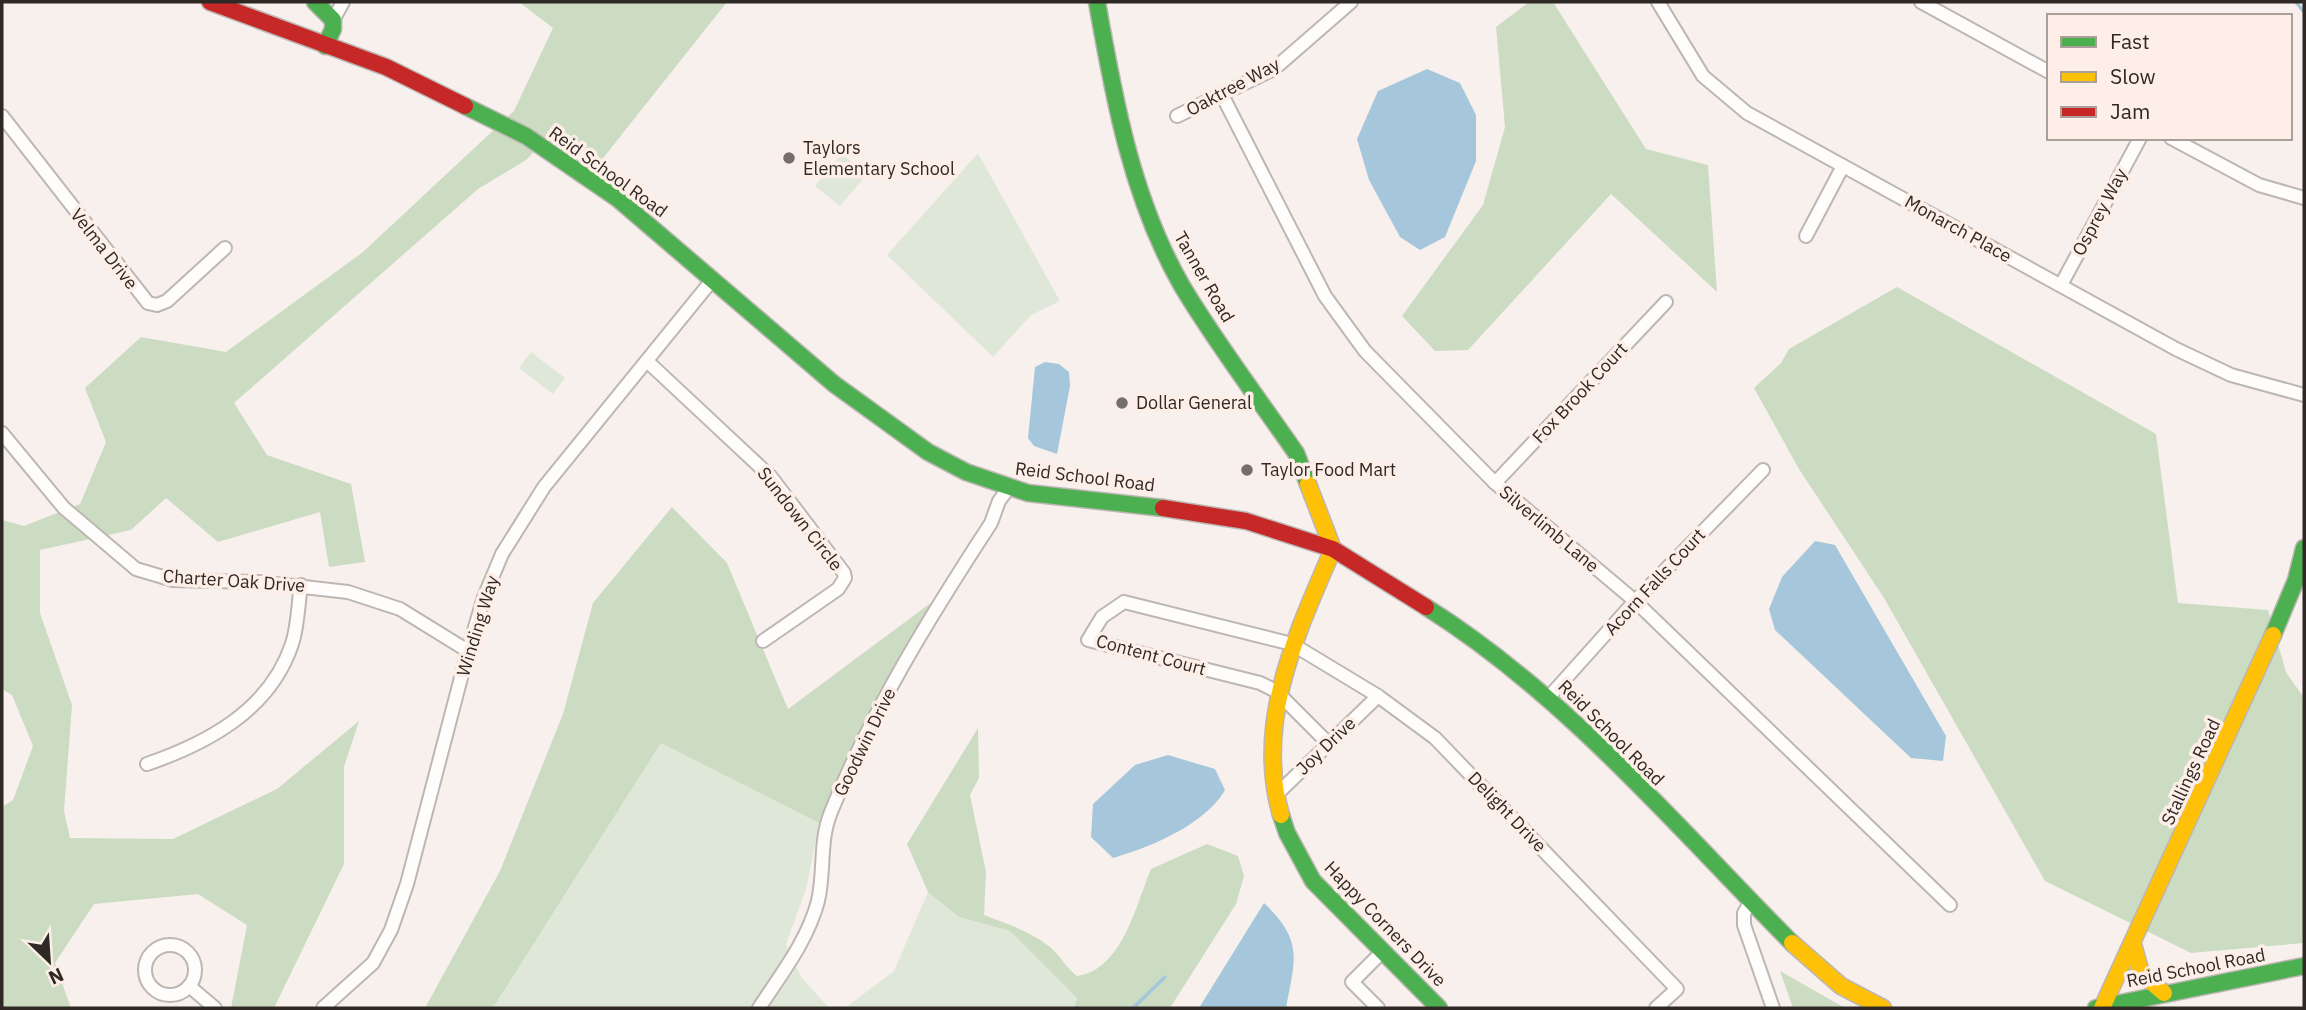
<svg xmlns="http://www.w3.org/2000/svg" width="2306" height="1010" font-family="'IBM Plex Sans',sans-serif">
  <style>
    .green { fill: #dfe8d8 }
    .forest { fill: #ccdcc3 }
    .water { fill: #a6c7db }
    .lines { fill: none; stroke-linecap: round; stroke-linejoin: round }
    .stream { stroke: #a6c7db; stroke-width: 3.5 }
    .street-casing { stroke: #bdb7b3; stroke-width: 16 }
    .fast-casing { stroke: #bdb7b3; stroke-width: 19 }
    .slow-casing { stroke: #bdb7b3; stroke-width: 19 }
    .jam-casing { stroke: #bdb7b3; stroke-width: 19 }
    .street { stroke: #fefdfc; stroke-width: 12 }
    .fast { stroke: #4caf50; stroke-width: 16 }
    .slow { stroke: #ffc107; stroke-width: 16 }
    .jam { stroke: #c62828; stroke-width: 16 }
    .poi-dot { fill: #756f6b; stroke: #fdeee7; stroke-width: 2.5 }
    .labels { text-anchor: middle; stroke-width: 7; stroke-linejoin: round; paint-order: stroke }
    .street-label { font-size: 18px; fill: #2f2925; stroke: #fdeee7 }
    .poi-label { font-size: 18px; fill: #2f2925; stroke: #fdeee7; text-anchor: start }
  </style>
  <rect width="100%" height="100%" fill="#f8f0ec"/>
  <!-- green -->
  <g class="green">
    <polygon points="978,153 1060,301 1031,315 993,357 887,255"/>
    <polygon points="842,154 867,174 840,206 815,186"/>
    <polygon points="531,352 565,378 553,394 519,368"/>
    <polygon points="661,743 819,823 807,886 786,944 801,977 829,1008 493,1008"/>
    <polygon points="928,892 959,917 1010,931 1077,998 1074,1008 845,1008 894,971"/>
  </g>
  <!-- forest -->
  <g class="forest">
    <polygon points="519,2 727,2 600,162 552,134 526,160 478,189 234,403 267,455 351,484 365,562 329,567 320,512 218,542 166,498 131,530 40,550 40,613 72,705 64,811 70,838 173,839 277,789 359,721 344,767 344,864 274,1008 231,1008 247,925 198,894 94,904 55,963 71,1008 2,1008 2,807 13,800 33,746 12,695 2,689 2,520 24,526 80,504 106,442 85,388 141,337 226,352 363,252 514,111 553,28"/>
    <polygon points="1529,2 1553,2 1646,149 1708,165 1717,292 1611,194 1468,350 1435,351 1402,316 1483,205 1505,127 1496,27"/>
    <polygon points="1897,287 2156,434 2178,603 2268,610 2286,672 2304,698 2304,943 2191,953 2045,881 1884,598 1799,469 1754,388 1781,363 1789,349"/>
    <polygon points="672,507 727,563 788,709 932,602 819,823 661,743 493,1008 425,1008 500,871 563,714 593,603"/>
    <path d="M 978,728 L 979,778 L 970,795 L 986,872 L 984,915 C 1007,924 1030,931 1050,947 C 1061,956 1066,968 1077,976 C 1122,970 1136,905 1151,869 L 1207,844 L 1238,856 L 1244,876 L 1236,904 L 1170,1008 L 1074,1008 L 1077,998 L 1010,931 L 959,917 L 928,892 L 907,844 Z"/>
    <polygon points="1780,971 1845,1008 1793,1008"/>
  </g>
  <!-- water -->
  <g class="water">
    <polygon points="1427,69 1460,83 1476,115 1476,161 1445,237 1420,250 1400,237 1369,180 1357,139 1378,91"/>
    <polygon points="1045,362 1059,364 1069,372 1070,386 1057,454 1034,446 1028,438 1035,367"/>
    <polygon points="1815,541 1835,545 1946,736 1943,761 1911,758 1775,630 1769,609 1782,577"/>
    <path d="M 1168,755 L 1215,769 L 1225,790 C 1205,825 1150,847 1113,858 L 1091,837 L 1093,804 L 1135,765 Z"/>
    <path d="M 1264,903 C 1304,941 1295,959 1286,1008 L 1199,1008 Z"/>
  </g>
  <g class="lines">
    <!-- stream -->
    <g class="stream">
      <polyline points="2296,2 2304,12"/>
      <polyline points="1133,1008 1165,977"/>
    </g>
    <!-- street casing -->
    <g class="street-casing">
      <g id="street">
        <polyline points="1658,2 1703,76 1747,113 2176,349 2231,375 2304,395"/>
        <polyline points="1921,2 2049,72"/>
        <polyline points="333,20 343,2"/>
        <polyline points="1222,95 1325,296 1365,351 1495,483 1635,601 1950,905"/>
        <polyline points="2,116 148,303 157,305 167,301 225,248"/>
        <polyline points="1177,116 1274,69 1351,2"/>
        <polyline points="2171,138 2259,185 2304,198"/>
        <polyline points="1806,236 1843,166"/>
        <polyline points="2061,285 2140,138"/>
        <polyline points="648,362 771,477 844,573 845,578 838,589 763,641"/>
        <polyline points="2,433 64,508 136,569 173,580 259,582 348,592 400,609 468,651"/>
        <polyline points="1495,483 1666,302"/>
        <polyline points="1549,697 1635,601 1763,470"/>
        <polyline points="1329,744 1276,691 1260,683 1088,640 1102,617 1124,602 1292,644 1378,696 1435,738 1677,989 1656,1008"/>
        <path d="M 147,764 C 208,743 270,710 292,644 C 298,626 298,605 301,585"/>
        <polyline points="1275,796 1378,696"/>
        <polyline points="1751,901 1744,913 1744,925 1773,1008"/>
        <circle cx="170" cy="970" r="25"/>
        <polyline points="189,986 215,1008"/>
        <polyline points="323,1008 373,963 391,930 407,884 468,651 484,597 502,554 544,487 713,279"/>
        <path d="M 759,1008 C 781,974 807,942 818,901 C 825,871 819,841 831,812 C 872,710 931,615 991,523 L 999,501 L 1008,489"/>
        <polyline points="1378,1008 1352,982 1383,951"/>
      </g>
    </g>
    <!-- fast casing -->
    <g class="fast-casing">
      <g id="fast">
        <polyline points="315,2 333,20 333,29 325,46"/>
        <path d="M 1097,2 C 1114,99 1132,199 1182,286 C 1216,343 1258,398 1296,453 L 1308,484"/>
        <polyline points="465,106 526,136 618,199 834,384 928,452 966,472 1028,493 1163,508"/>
        <path d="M 1426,607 C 1566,695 1676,826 1792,943"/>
        <polyline points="2273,635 2296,580 2304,548"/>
        <polyline points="1281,815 1287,833 1313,881 1439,1008"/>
        <polyline points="2096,1008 2304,966"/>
      </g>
    </g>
    <!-- slow casing -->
    <g class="slow-casing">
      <g id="slow">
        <path d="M 1281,815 C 1254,722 1297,633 1333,549 L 1308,484"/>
        <polyline points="1792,943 1841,986 1883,1008"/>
        <polyline points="2133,944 2141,973 2164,993"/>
        <polyline points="2102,1008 2273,635"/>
      </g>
    </g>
    <!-- jam casing -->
    <g class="jam-casing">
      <g id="jam">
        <polyline points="210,2 386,67 465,106"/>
        <polyline points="1163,508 1246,521 1333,549 1426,607"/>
      </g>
    </g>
    <!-- street -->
    <use href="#street" class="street"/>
    <!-- fast -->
    <use href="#fast" class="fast"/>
    <!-- slow -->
    <use href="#slow" class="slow"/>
    <!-- jam -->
    <use href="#jam" class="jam"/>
  </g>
  <!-- markers -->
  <g class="poi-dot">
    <circle cx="789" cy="158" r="7"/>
    <circle cx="1122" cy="403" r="7"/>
    <circle cx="1247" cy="470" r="7"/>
  </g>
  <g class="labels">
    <!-- street labels -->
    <g class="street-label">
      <text transform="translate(1233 87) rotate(-28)" y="6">Oaktree Way</text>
      <text transform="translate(608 172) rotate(36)" y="6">Reid School Road</text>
      <text transform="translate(2100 212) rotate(-62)" y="6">Osprey Way</text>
      <text transform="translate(1958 229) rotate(29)" y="6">Monarch Place</text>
      <text transform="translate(104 249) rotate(52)" y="6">Velma Drive</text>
      <text transform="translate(1204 277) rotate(60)" y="6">Tanner Road</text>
      <text transform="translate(1580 393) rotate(-47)" y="6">Fox Brook Court</text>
      <text transform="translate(1085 477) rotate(7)" y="6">Reid School Road</text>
      <text transform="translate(800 519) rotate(52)" y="6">Sundown Circle</text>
      <text transform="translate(1549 529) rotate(40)" y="6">Silverlimb Lane</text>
      <text transform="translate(234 581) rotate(4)" y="6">Charter Oak Drive</text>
      <text transform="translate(1655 582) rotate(-47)" y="6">Acorn Falls Court</text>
      <text transform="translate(478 626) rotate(-73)" y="6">Winding Way</text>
      <text transform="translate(1151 655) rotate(15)" y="6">Content Court</text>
      <text transform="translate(1611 733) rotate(45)" y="6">Reid School Road</text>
      <text transform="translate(865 742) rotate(-64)" y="6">Goodwin Drive</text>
      <text transform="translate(1326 746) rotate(-44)" y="6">Joy Drive</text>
      <text transform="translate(2191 772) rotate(-65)" y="6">Stallings Road</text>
      <text transform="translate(1507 812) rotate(46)" y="6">Delight Drive</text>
      <text transform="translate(1385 924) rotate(46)" y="6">Happy Corners Drive</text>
      <text transform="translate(2196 968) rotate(-11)" y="6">Reid School Road</text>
    </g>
    <!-- poi labels -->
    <g class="poi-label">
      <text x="803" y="154">Taylors<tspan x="803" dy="21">Elementary School</tspan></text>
      <text x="1136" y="409">Dollar General</text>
      <text x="1261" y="476">Taylor Food Mart</text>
    </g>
  </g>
  <!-- border -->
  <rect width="2306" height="1010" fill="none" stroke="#2f2925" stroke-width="7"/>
  <!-- legend -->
  <rect x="2047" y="14" width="245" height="126" fill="#fdeee7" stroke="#ab9f99" stroke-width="2"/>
  <rect x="2061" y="37" width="35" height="10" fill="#4caf50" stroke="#ab9f99" stroke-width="2"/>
  <text x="2110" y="49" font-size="21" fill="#2f2925">Fast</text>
  <rect x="2061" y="72" width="35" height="10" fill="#ffc107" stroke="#ab9f99" stroke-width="2"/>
  <text x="2110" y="84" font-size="21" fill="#2f2925">Slow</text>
  <rect x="2061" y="107" width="35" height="10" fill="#c62828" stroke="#ab9f99" stroke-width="2"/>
  <text x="2110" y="119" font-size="21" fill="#2f2925">Jam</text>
  <!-- north arrow -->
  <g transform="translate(49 961) rotate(155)" stroke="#fdeee7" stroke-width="5" paint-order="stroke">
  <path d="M0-5L12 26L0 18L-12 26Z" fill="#2f2925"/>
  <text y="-10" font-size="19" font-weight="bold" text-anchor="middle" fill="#2f2925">N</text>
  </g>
</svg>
